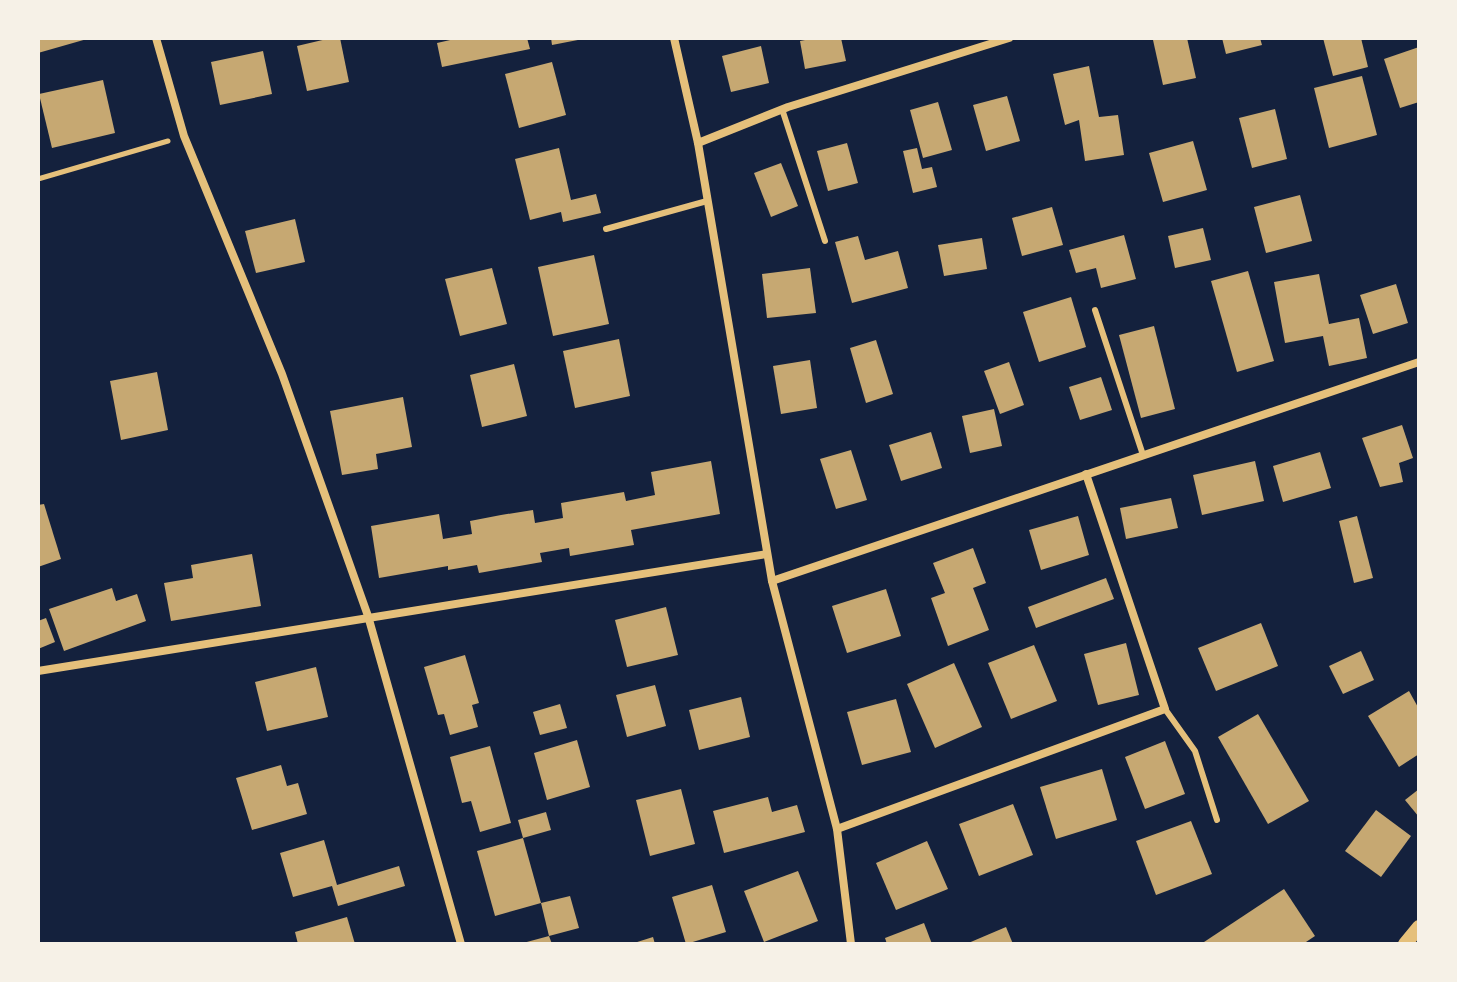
<svg xmlns="http://www.w3.org/2000/svg" width="1457" height="982" font-family="Jost,sans-serif">
  <style>
    .building { fill: #c6a872 }
    .lines { fill: none; stroke-linecap: round; stroke-linejoin: round }
    .path { stroke: #e5c07b; stroke-width: 5 }
    .service { stroke: #e5c07b; stroke-width: 6 }
    .minor { stroke: #e5c07b; stroke-width: 8 }
    .tertiary { stroke: #e5c07b; stroke-width: 14 }
  </style>
  <rect width="100%" height="100%" fill="#14213d"/>
  <!-- building -->
  <g class="building">
    <polygon points="38,38 87,38 87,39 38,53"/>
    <polygon points="331,38 340,38 349,82 307,91 297,46"/>
    <polygon points="459,38 527,38 530,49 442,67 437,43"/>
    <polygon points="551,38 582,38 583,39 552,45"/>
    <polygon points="815,38 841,38 846,61 805,69 800,41"/>
    <polygon points="1165,38 1187,38 1196,78 1163,85 1153,40"/>
    <polygon points="1222,38 1260,38 1262,45 1226,54"/>
    <polygon points="1323,38 1361,38 1368,67 1333,76"/>
    <polygon points="761,46 769,83 731,92 722,56"/>
    <polygon points="1419,47 1419,102 1400,108 1384,59"/>
    <polygon points="263,51 272,94 220,105 211,62"/>
    <polygon points="552,62 566,115 519,128 505,74"/>
    <polygon points="1089,66 1099,117 1118,115 1124,155 1085,161 1079,120 1065,125 1053,74"/>
    <polygon points="1362,76 1377,135 1329,148 1314,88"/>
    <polygon points="103,80 115,133 52,148 39,94"/>
    <polygon points="1007,96 1020,141 986,151 973,105"/>
    <polygon points="938,102 952,150 923,158 910,110"/>
    <polygon points="1275,109 1287,159 1252,168 1239,118"/>
    <polygon points="1193,141 1207,190 1163,202 1149,153"/>
    <polygon points="847,143 858,183 828,191 817,151"/>
    <polygon points="559,148 571,200 596,194 601,213 563,222 561,212 530,220 515,159"/>
    <polygon points="917,148 922,169 932,167 937,187 913,193 903,151"/>
    <polygon points="781,163 798,206 771,217 754,173"/>
    <polygon points="1300,195 1312,241 1266,253 1254,207"/>
    <polygon points="1052,207 1063,245 1022,256 1012,218"/>
    <polygon points="295,219 305,262 256,273 245,231"/>
    <polygon points="1203,228 1211,260 1175,268 1168,236"/>
    <polygon points="1124,235 1136,279 1101,288 1096,268 1076,273 1069,250"/>
    <polygon points="858,236 865,260 898,251 908,288 852,303 835,242"/>
    <polygon points="982,238 987,269 944,276 938,245"/>
    <polygon points="594,255 609,324 553,336 538,267"/>
    <polygon points="492,268 507,324 460,336 445,279"/>
    <polygon points="810,268 816,313 767,318 762,274"/>
    <polygon points="1248,271 1274,361 1237,372 1211,281"/>
    <polygon points="1319,274 1329,324 1359,318 1367,358 1329,366 1323,336 1285,343 1274,282"/>
    <polygon points="1396,284 1408,323 1373,334 1360,295"/>
    <polygon points="1071,297 1086,347 1039,362 1023,312"/>
    <polygon points="1154,326 1175,409 1141,418 1119,335"/>
    <polygon points="619,339 630,396 575,408 563,351"/>
    <polygon points="876,340 893,394 866,403 850,348"/>
    <polygon points="810,360 817,408 781,414 773,366"/>
    <polygon points="1009,362 1024,405 1000,414 984,371"/>
    <polygon points="514,364 527,416 482,427 470,375"/>
    <polygon points="157,372 168,430 121,440 110,381"/>
    <polygon points="1101,377 1112,410 1080,420 1069,387"/>
    <polygon points="403,397 412,447 376,454 378,469 342,475 330,411"/>
    <polygon points="994,409 1002,446 970,453 962,416"/>
    <polygon points="1402,425 1413,458 1399,463 1403,482 1380,487 1362,438"/>
    <polygon points="931,432 942,468 901,481 889,445"/>
    <polygon points="851,450 867,500 836,509 820,459"/>
    <polygon points="1320,452 1331,488 1283,502 1273,466"/>
    <polygon points="711,461 720,514 631,530 634,545 570,556 569,548 540,553 542,562 479,573 477,565 448,570 448,566 379,578 371,526 439,514 443,539 472,534 470,521 501,515 533,510 535,523 563,518 561,503 624,492 626,501 655,495 651,472"/>
    <polygon points="1255,461 1264,501 1202,515 1193,475"/>
    <polygon points="1171,498 1178,528 1126,539 1120,508"/>
    <polygon points="44,504 61,559 38,567 38,505"/>
    <polygon points="1078,516 1089,555 1041,570 1029,530"/>
    <polygon points="1357,516 1373,578 1354,583 1339,521"/>
    <polygon points="973,548 986,583 973,588 989,630 948,646 931,598 945,593 933,563"/>
    <polygon points="252,554 261,606 171,621 164,583 193,578 191,565"/>
    <polygon points="1106,578 1114,599 1036,628 1028,607"/>
    <polygon points="112,588 116,601 137,594 146,621 64,651 49,609"/>
    <polygon points="886,589 901,636 847,653 832,606"/>
    <polygon points="666,607 678,655 627,667 615,620"/>
    <polygon points="46,618 55,642 38,649 38,621"/>
    <polygon points="1261,623 1278,666 1216,691 1198,648"/>
    <polygon points="1126,643 1139,695 1098,705 1084,654"/>
    <polygon points="1034,645 1057,701 1011,719 988,663"/>
    <polygon points="1361,651 1374,680 1343,694 1329,666"/>
    <polygon points="465,655 479,703 472,705 478,727 450,735 444,714 438,715 424,667"/>
    <polygon points="954,663 982,727 935,748 907,684"/>
    <polygon points="316,667 328,717 267,731 255,682"/>
    <polygon points="655,685 666,726 627,737 616,695"/>
    <polygon points="1409,691 1419,709 1419,754 1399,767 1368,716"/>
    <polygon points="741,697 750,737 699,750 689,710"/>
    <polygon points="896,699 911,752 862,765 847,712"/>
    <polygon points="560,704 567,728 540,735 533,712"/>
    <polygon points="1258,714 1309,801 1268,824 1218,737"/>
    <polygon points="577,740 590,787 547,800 534,753"/>
    <polygon points="1165,741 1185,794 1145,809 1125,757"/>
    <polygon points="490,746 511,823 480,832 471,801 462,803 450,757"/>
    <polygon points="281,765 287,786 298,783 307,814 252,830 236,778"/>
    <polygon points="1102,769 1117,820 1056,839 1040,787"/>
    <polygon points="681,789 695,844 650,856 636,800"/>
    <polygon points="1419,789 1419,817 1405,800"/>
    <polygon points="768,797 772,812 797,805 805,832 724,853 713,811"/>
    <polygon points="1013,804 1033,855 979,876 959,824"/>
    <polygon points="1376,810 1411,836 1381,877 1345,851"/>
    <polygon points="546,812 551,830 523,838 518,820"/>
    <polygon points="1191,821 1212,874 1156,895 1136,841"/>
    <polygon points="523,838 541,903 495,916 477,851"/>
    <polygon points="324,840 337,885 399,866 405,886 338,906 332,886 293,897 280,853"/>
    <polygon points="927,841 948,889 896,910 876,863"/>
    <polygon points="798,871 818,921 764,942 744,891"/>
    <polygon points="712,885 726,932 686,944 672,897"/>
    <polygon points="1284,889 1315,936 1303,944 1201,944"/>
    <polygon points="570,896 579,928 549,936 541,903"/>
    <polygon points="347,917 355,944 298,944 295,932"/>
    <polygon points="924,923 932,944 887,944 885,938"/>
    <polygon points="1006,927 1013,944 966,944"/>
    <polygon points="549,936 552,944 523,944 523,943"/>
    <polygon points="653,937 655,944 634,944 634,943"/>
  </g>
  <g class="lines">
    <!-- path -->
    <polyline class="path" points="38,179 168,141"/>
    <!-- service -->
    <g class="service">
      <polyline points="782,109 825,241"/>
      <polyline points="606,229 707,201"/>
      <polyline points="1095,310 1143,455"/>
      <polyline points="1165,709 1195,751 1217,820"/>
    </g>
    <!-- minor -->
    <g class="minor">
      <polyline points="156,38 184,136 282,374 368,616 461,944"/>
      <polyline points="674,38 698,143 772,581 837,829 851,944"/>
      <polyline points="698,143 788,107 1009,38"/>
      <polyline points="772,581 1419,362"/>
      <polyline points="38,671 767,554"/>
      <polyline points="837,829 1165,709 1086,474"/>
    </g>
    <!-- tertiary -->
    <polyline class="tertiary" points="1405,944 1419,927"/>
  </g>
  <!-- border -->
  <rect width="1457" height="982" fill="none" stroke="#f6f1e7" stroke-width="80"/>
</svg>
